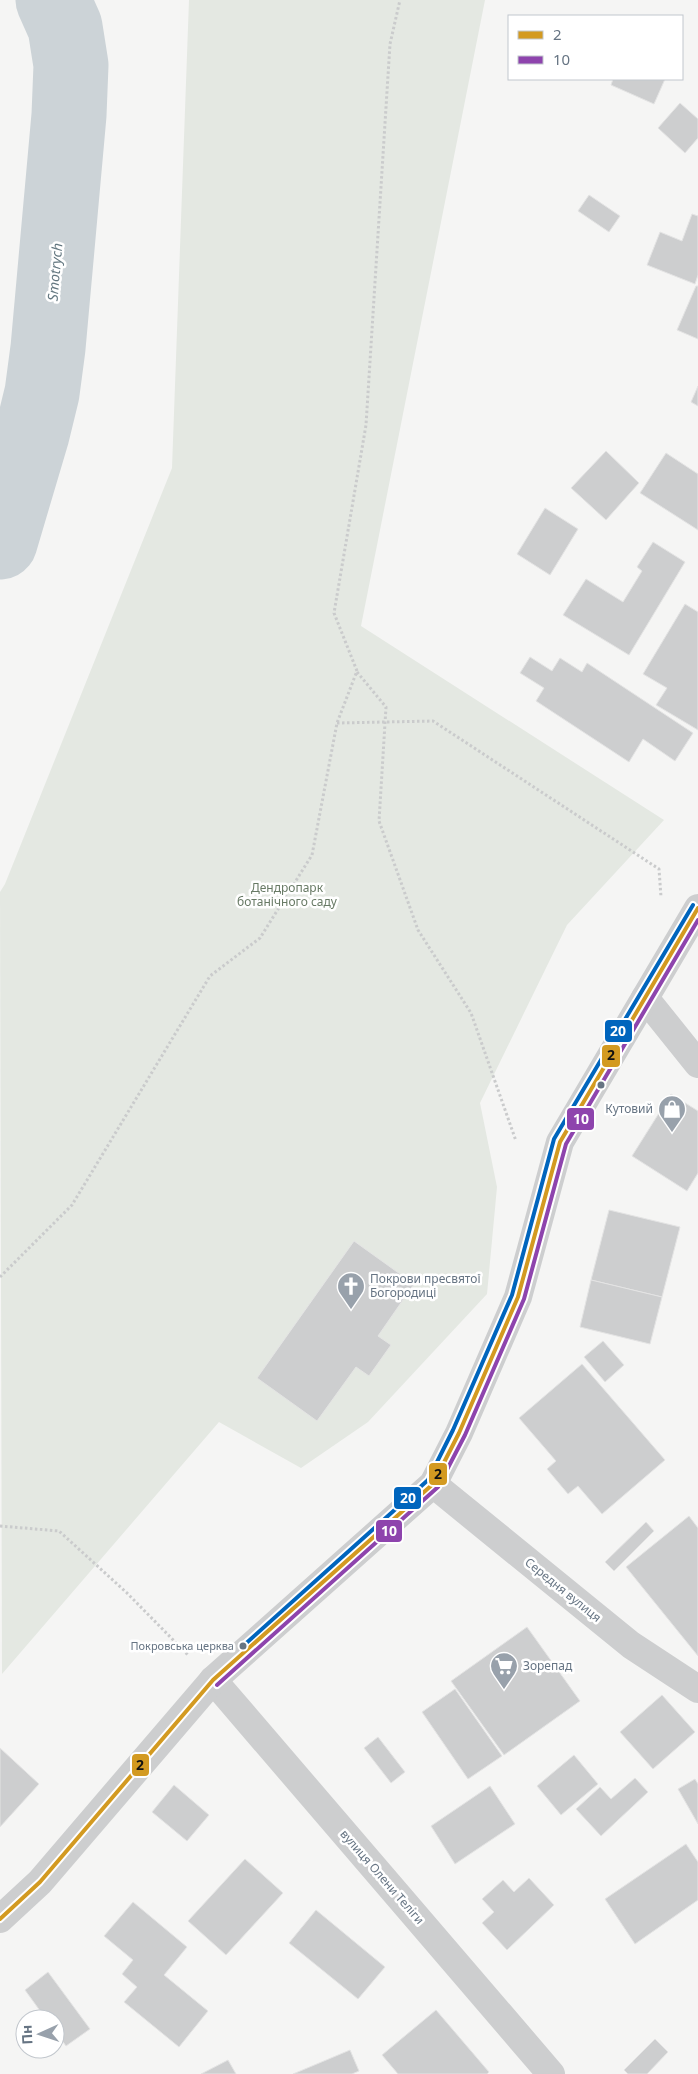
<svg xmlns="http://www.w3.org/2000/svg" width="698" height="2074" font-family="'Noto Sans',sans-serif">
  <style>
    .green { fill: #e4e8e2 }
    .lines { fill: none; stroke-linecap: round; stroke-linejoin: round }
    .river { stroke: #ccd3d7; stroke-width: 75 }
    .building { fill: #cdcecf; stroke: #e4e4e4 }
    .path { stroke: #cacbcc; stroke-width: 3; stroke-dasharray: 2.5 2.5; stroke-linecap: butt }
    .minor { stroke: #cdcecf; stroke-width: 28 }
    .bus-1-casing { stroke: #fff; stroke-width: 8 }
    .bus-2-casing { stroke: #fff; stroke-width: 8 }
    .bus-3-casing { stroke: #fff; stroke-width: 8 }
    .bus-1 { stroke: #d39a21; stroke-width: 4 }
    .bus-2 { stroke: #8e44ad; stroke-width: 4 }
    .bus-3 { stroke: #0065bd; stroke-width: 4 }
    .bus-dot { fill: #667483; stroke: #fff; stroke-width: 2 }
    .labels { text-anchor: middle; stroke-width: 5; stroke-linejoin: round; paint-order: stroke }
    .bus-label { font-size: 11px; fill: #667483; stroke: #fff; text-anchor: end }
    .park-label { font-size: 12px; fill: #687a65; stroke: #fff }
    .poi-label { font-size: 12px; fill: #667483; stroke: #fff; text-anchor: start }
    .street-label { font-size: 12px; fill: #667483; stroke: #fff }
    .water-label { font-size: 14px; font-style: italic; fill: #62767f; stroke: #fff }
    .line-badge { stroke: #fff; stroke-width: 2 }
    .badge-label { font-size: 14px; text-anchor: middle; font-weight: bold; fill: #fff }
    .pale-badge-label { font-size: 14px; text-anchor: middle; font-weight: bold; fill: #111 }
  </style>
  <rect width="100%" height="100%" fill="#f5f5f4"/>
  <!-- green -->
  <polygon class="green" points="189,0 485,0 361,626 664,820 567,925 480,1103 497,1187 487,1294 368,1422 301,1468 219,1422 2,1674 0,892 5,884 172,468"/>
  <g class="lines">
    <!-- river -->
    <polyline class="river" points="0,542 32,434 42,393 48,348 69,115 71,65 65,27 53,0"/>
  </g>
  <!-- building -->
  <g class="building">
    <polygon points="613,79 665,79 654,104 611,85"/>
    <polygon points="680,103 698,119 698,138 685,153 658,128"/>
    <polygon points="589,195 620,216 609,232 578,211"/>
    <polygon points="692,214 698,216 698,275 695,284 647,265 660,232 682,241"/>
    <polygon points="696,286 698,286 698,339 677,330"/>
    <polygon points="698,386 698,406 691,402"/>
    <polygon points="606,451 639,483 606,520 571,488"/>
    <polygon points="666,453 698,474 698,530 640,493"/>
    <polygon points="545,508 578,529 550,575 517,554"/>
    <polygon points="653,542 685,562 629,655 563,615 586,579 623,602 642,571 637,567"/>
    <polygon points="685,604 698,612 698,730 656,705 667,688 643,674"/>
    <polygon points="530,657 552,671 560,658 582,672 587,663 693,733 675,761 643,739 629,762 536,701 544,688 520,673"/>
    <polygon points="671,1094 698,1111 698,1173 687,1191 632,1156"/>
    <polygon points="609,1210 680,1227 662,1297 591,1280"/>
    <polygon points="354,1241 414,1284 378,1336 391,1345 369,1376 356,1367 317,1421 257,1378"/>
    <polygon points="591,1280 662,1297 650,1344 580,1327"/>
    <polygon points="603,1341 624,1365 605,1382 584,1357"/>
    <polygon points="582,1364 665,1460 602,1514 578,1486 568,1494 547,1469 556,1461 519,1418"/>
    <polygon points="689,1516 698,1528 698,1656 626,1567"/>
    <polygon points="646,1522 654,1531 614,1571 605,1562"/>
    <polygon points="527,1627 580,1701 504,1755 451,1681"/>
    <polygon points="455,1689 502,1756 468,1779 422,1712"/>
    <polygon points="662,1695 695,1732 653,1769 620,1732"/>
    <polygon points="378,1737 405,1772 391,1783 364,1748"/>
    <polygon points="0,1748 39,1784 0,1827"/>
    <polygon points="574,1755 598,1784 561,1815 537,1786"/>
    <polygon points="635,1778 648,1792 601,1836 576,1809 600,1787 611,1799"/>
    <polygon points="695,1779 698,1784 698,1824 678,1789"/>
    <polygon points="174,1785 209,1815 187,1841 152,1812"/>
    <polygon points="490,1786 515,1824 455,1864 431,1826"/>
    <polygon points="686,1844 698,1862 698,1900 635,1944 605,1899"/>
    <polygon points="245,1859 283,1893 226,1955 188,1921"/>
    <polygon points="529,1878 554,1905 507,1950 482,1923 494,1912 482,1899 503,1880 514,1892"/>
    <polygon points="133,1902 187,1947 164,1975 208,2011 179,2047 124,2002 137,1987 122,1974 133,1960 104,1936"/>
    <polygon points="316,1910 385,1967 358,1999 289,1943"/>
    <polygon points="48,1972 90,2029 66,2046 55,2031 55,2019 46,2019 25,1990"/>
    <polygon points="436,2010 489,2072 487,2074 398,2074 382,2055"/>
    <polygon points="655,2039 668,2052 647,2074 628,2074 624,2070"/>
    <polygon points="350,2050 359,2071 352,2074 293,2074"/>
    <polygon points="228,2060 236,2074 201,2074"/>
  </g>
  <g class="lines">
    <!-- path -->
    <g class="path">
      <polyline points="357,672 386,707 379,821 418,930 471,1013 516,1141"/>
      <polyline points="337,723 433,721 659,869 661,897"/>
      <polyline points="0,1277 72,1205 210,976 260,938 312,855 337,723 357,671 334,613 366,425 390,44 400,0"/>
      <polyline points="0,1526 59,1531 127,1593 188,1655"/>
    </g>
    <!-- minor -->
    <g class="minor">
      <polyline points="645,998 698,1064"/>
      <polyline points="433,1484 631,1645 698,1689"/>
      <polyline points="213,1680 551,2074"/>
      <polyline points="0,1919 40,1882 213,1680 433,1484 459,1433 518,1297 560,1142 698,908"/>
    </g>
    <!-- bus-1 casing -->
    <g class="bus-1-casing">
      <polyline id="bus-1" points="0,1919 40,1882 213,1680 433,1484 459,1433 518,1297 560,1142 698,908"/>
    </g>
    <!-- bus-2 casing -->
    <g class="bus-2-casing">
      <polyline id="bus-2" points="217,1685 438,1487 465,1435 524,1299 566,1144 698,920"/>
    </g>
    <!-- bus-3 casing -->
    <g class="bus-3-casing">
      <polyline id="bus-3" points="243,1646 428,1480 453,1430 512,1295 554,1139 693,905"/>
    </g>
    <!-- bus-1 -->
    <use href="#bus-1" class="bus-1"/>
    <!-- bus-2 -->
    <use href="#bus-2" class="bus-2"/>
    <!-- bus-3 -->
    <use href="#bus-3" class="bus-3"/>
  </g>
  <!-- icons -->
  <defs>
    <g id="shop-pin" transform="scale(1.4375)"><path d="M0 17L-7.5 6A9.5 9.5 0 1 1 7.5 6Z" fill="#98a1ab" stroke="#fff"/><path d="M-5-2.5h2.3a2.7 3.5 0 0 1 5.4 0H5L5.5 6h-11ZM-1.5-2.5h3a1.5 2.3 0 0 0-3 0Z" fill="#fff"/></g>
    <g id="church-pin" transform="scale(1.4375)"><path d="M0 17L-7.5 6A9.5 9.5 0 1 1 7.5 6Z" fill="#98a1ab" stroke="#fff"/><path d="M-1.2-6h2.4v3.5h3.3v2.4h-3.3V6h-2.4V-.1h-3.3v-2.4h3.3Z" fill="#fff"/></g>
    <g id="supermarket-pin" transform="scale(1.4375)"><path d="M0 17L-7.5 6A9.5 9.5 0 1 1 7.5 6Z" fill="#98a1ab" stroke="#fff"/><path d="M-6-5.5h2.5l.6 2H6L4.5 2H-2.5L-4.4-4H-6ZM-1.5 3.2a1.3 1.3 0 1 0 .1 0ZM3 3.2a1.3 1.3 0 1 0 .1 0Z" fill="#fff"/></g>
  </defs>
  <g fill-rule="evenodd">
    <use href="#shop-pin" x="672" y="1109"/>
    <use href="#church-pin" x="351" y="1286"/>
    <use href="#supermarket-pin" x="504" y="1666"/>
  </g>
  <!-- markers -->
  <g class="bus-dot">
    <circle cx="601" cy="1085" r="4.5"/>
    <circle cx="243" cy="1646" r="4.5"/>
  </g>
  <g class="labels">
    <!-- bus labels -->
    <g class="bus-label">
      <text x="234" y="1650">Покровська церква</text>
    </g>
    <!-- park labels -->
    <g class="park-label">
      <text x="287" y="892">Дендропарк<tspan x="287" dy="14">ботанічного саду</tspan></text>
    </g>
    <!-- poi labels -->
    <g class="poi-label">
      <text x="653" y="1113" text-anchor="end">Кутовий</text>
      <text x="370" y="1283">Покрови пресвятої<tspan x="370" dy="14">Богородиці</tspan></text>
      <text x="523" y="1670">Зорепад</text>
    </g>
    <!-- street labels -->
    <g class="street-label">
      <text transform="translate(563 1590) rotate(39)" y="4">Середня вулиця</text>
      <text transform="translate(382 1877) rotate(49)" y="4">вулиця Олени Теліги</text>
    </g>
    <!-- water labels -->
    <g class="water-label">
      <text transform="translate(55 272) rotate(-85)" y="5">Smotrych</text>
    </g>
  </g>
  <g class="line-badge">
    <rect x="604" y="1019" width="29" height="24" rx="5" fill="#0065bd"/>
    <rect x="601" y="1044" width="20" height="24" rx="5" fill="#d39a21"/>
    <rect x="566" y="1107" width="29" height="24" rx="5" fill="#8e44ad"/>
    <rect x="428" y="1462" width="20" height="24" rx="5" fill="#d39a21"/>
    <rect x="393" y="1486" width="29" height="24" rx="5" fill="#0065bd"/>
    <rect x="375" y="1519" width="28" height="24" rx="5" fill="#8e44ad"/>
    <rect x="131" y="1753" width="19" height="24" rx="5" fill="#d39a21"/>
  </g>
  <g class="badge-label">
    <text x="618" y="1036">20</text>
    <text x="581" y="1124">10</text>
    <text x="408" y="1503">20</text>
    <text x="389" y="1536">10</text>
  </g>
  <g class="pale-badge-label">
    <text x="611" y="1060">2</text>
    <text x="438" y="1479">2</text>
    <text x="140" y="1770">2</text>
  </g>
  <!-- legend -->
  <rect x="508" y="15" width="175" height="65" fill="#ffffff" stroke="#c2c7cd"/>
  <rect x="518" y="31" width="25" height="8" fill="#d39a21" stroke="#c2c7cd"/>
  <text x="553" y="40" font-size="15" fill="#667483">2</text>
  <rect x="518" y="56" width="25" height="8" fill="#8e44ad" stroke="#c2c7cd"/>
  <text x="553" y="65" font-size="15" fill="#667483">10</text>
  <!-- north arrow -->
  <g transform="translate(40 2034) rotate(267)"><circle r="24" fill="#ffffff" stroke="#c2c7cd"/>
  <path d="M0-4L9 19L0 12L-9 19Z" fill="#98a1ab"/>
  <text y="-8" font-size="14" font-weight="bold" text-anchor="middle" fill="#667483">Пн</text>
  </g>
</svg>
